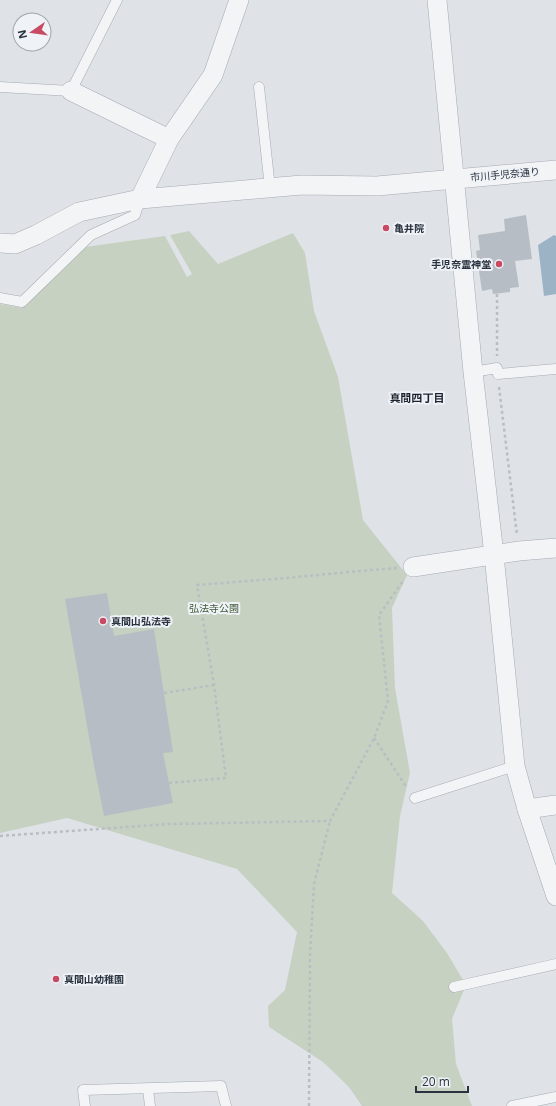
<svg xmlns="http://www.w3.org/2000/svg" width="556" height="1106" font-family="'Open Sans','Noto Sans JP',sans-serif">
  <style>
    .green { fill: #c6d1c1 }
    .water { fill: #9cb3c6 }
    .building { fill: #b7bdc4 }
    .lines { fill: none; stroke-linecap: round; stroke-linejoin: round }
    .service-casing { stroke: #a5aab2; stroke-width: 11 }
    .minor-casing { stroke: #a5aab2; stroke-width: 20 }
    .path { stroke: #babec2; stroke-width: 2.5; stroke-dasharray: 3 3; stroke-linecap: butt }
    .service { stroke: #f2f4f6; stroke-width: 10 }
    .minor { stroke: #f2f4f6; stroke-width: 19 }
    .poi-dot { fill: #c84a63; stroke: #eff2f6; stroke-width: 1.5 }
    .labels { text-anchor: middle; stroke-width: 4; stroke-linejoin: round; paint-order: stroke }
    .street-label { font-size: 10px; fill: #29323e; stroke: #eff2f6 }
    .poi-label { font-size: 10px; font-weight: bold; fill: #29323e; stroke: #eff2f6; text-anchor: start }
    .park-label { font-size: 10px; fill: #3f5937; stroke: #eff2f6 }
    .neighbourhood-label { font-size: 11px; font-weight: bold; fill: #1b232f; stroke: #eff2f6 }
  </style>
  <rect width="100%" height="100%" fill="#dfe3e8"/>
  <!-- green -->
  <polygon class="green" points="189,231 218,264 293,233 305,253 314,311 338,377 363,520 407,575 392,608 395,688 410,773 400,816 392,893 423,921 447,953 466,985 452,1019 456,1064 472,1106 362,1106 349,1087 323,1062 269,1027 268,1006 285,990 297,932 237,869 67,818 0,833 0,304 22,308 85,247 165,236 187,277 192,274 170,235"/>
  <!-- water -->
  <polygon class="water" points="554,235 556,236 556,294 544,296 538,245"/>
  <!-- building -->
  <g class="building">
    <polygon points="526,215 532,259 515,261 519,287 510,288 510,292 493,294 492,289 482,291 476,251 480,250 478,235 505,231 504,219"/>
    <polygon points="107,593 114,636 154,629 173,752 163,753 173,803 104,816 93,760 65,599"/>
  </g>
  <g class="lines">
    <!-- service casing -->
    <g class="service-casing">
      <g id="service">
        <polyline points="0,87 71,91 117,0"/>
        <polyline points="259,87 270,188"/>
        <polyline points="0,298 22,302 91,235 135,215 140,199"/>
        <polyline points="473,372 497,368 498,374 556,369"/>
        <polyline points="415,798 515,766"/>
        <polyline points="454,987 556,964"/>
        <polyline points="148,1089 150,1106"/>
        <polyline points="85,1106 83,1090 221,1086 226,1106"/>
        <polyline points="512,1106 556,1097"/>
      </g>
    </g>
    <!-- minor casing -->
    <g class="minor-casing">
      <g id="minor">
        <polyline points="437,0 473,372 494,555 515,766 527,809 556,896"/>
        <polyline points="71,91 169,139"/>
        <polyline points="140,199 169,139 213,75 239,0"/>
        <polyline points="0,243 15,244 36,235 79,212 140,199 302,185 377,186 556,170"/>
        <polyline points="413,567 519,551 556,548"/>
        <polyline points="527,809 556,805"/>
      </g>
    </g>
    <!-- path -->
    <g class="path">
      <polyline points="497,294 497,356"/>
      <polyline points="499,387 517,535"/>
      <polyline points="164,693 214,685"/>
      <polyline points="374,738 407,788"/>
      <polyline points="169,783 226,778 214,685 197,585 286,578 371,570 397,568"/>
      <polyline points="0,836 169,824 330,821 374,738 388,701 379,615 403,581"/>
      <polyline points="309,1106 310,955 314,884 330,821"/>
    </g>
    <!-- service -->
    <use href="#service" class="service"/>
    <!-- minor -->
    <use href="#minor" class="minor"/>
  </g>
  <!-- markers -->
  <g class="poi-dot">
    <circle cx="386" cy="228" r="4"/>
    <circle cx="499" cy="264" r="4"/>
    <circle cx="103" cy="621" r="4"/>
    <circle cx="56" cy="979" r="4"/>
  </g>
  <g class="labels">
    <!-- street labels -->
    <g class="street-label">
      <text transform="translate(505 174) rotate(-5)" y="4">市川手児奈通り</text>
    </g>
    <!-- poi labels -->
    <g class="poi-label">
      <text x="394" y="232">亀井院</text>
      <text x="491" y="268" text-anchor="end">手児奈霊神堂</text>
      <text x="111" y="625">真間山弘法寺</text>
      <text x="64" y="983">真間山幼稚園</text>
    </g>
    <!-- park labels -->
    <g class="park-label">
      <text x="214" y="612">弘法寺公園</text>
    </g>
    <!-- neighbourhood labels -->
    <g class="neighbourhood-label">
      <text x="417" y="402">真間四丁目</text>
    </g>
  </g>
  <!-- north arrow -->
  <g transform="translate(32 32) rotate(257)"><circle r="19" fill="#eff2f6" stroke="#a0a5ac"/>
  <path d="M0-3L7 15L0 10L-7 15Z" fill="#c84a63"/>
  <text y="-6" font-size="11" font-weight="bold" text-anchor="middle" fill="#29323e">N</text>
  </g>
  <!-- scale -->
  <path d="M416 1086v6h52v-6" fill="none" stroke="#29323e" stroke-width="2"/>
  <text x="422" y="1086" font-size="12" fill="#29323e" stroke="#eff2f6" stroke-width="3" paint-order="stroke">20 m</text>
</svg>
